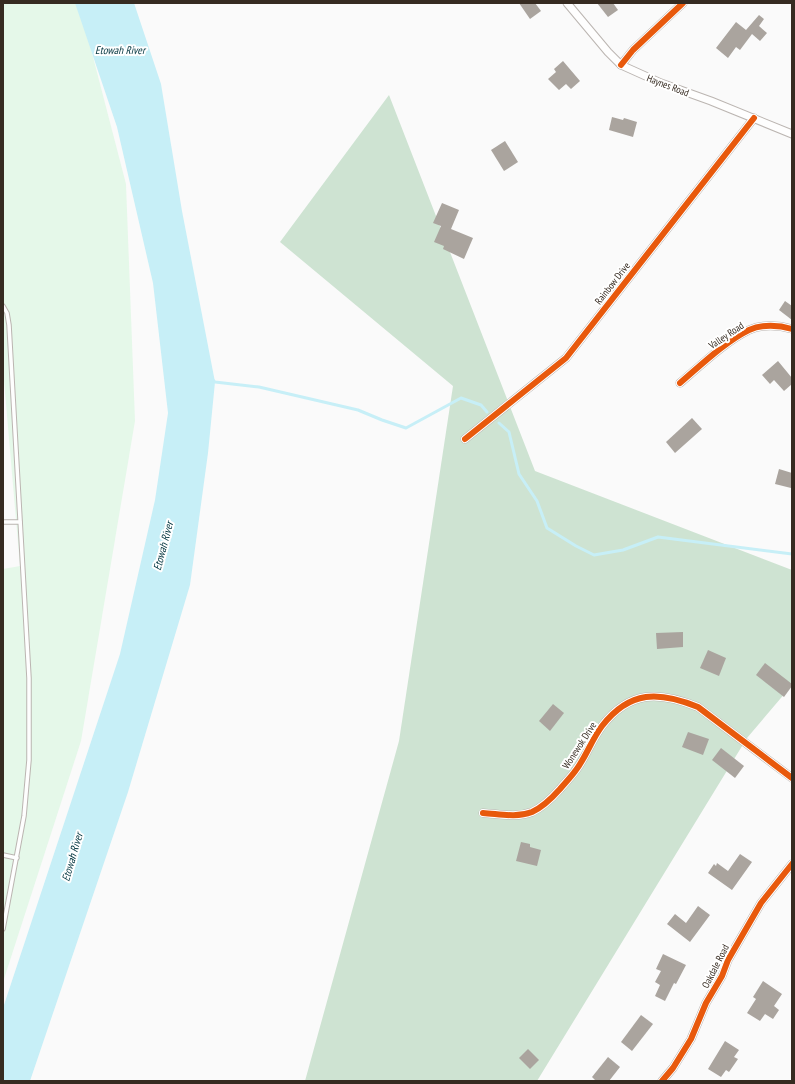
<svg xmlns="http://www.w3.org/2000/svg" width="795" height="1084" font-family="'PT Sans Narrow',sans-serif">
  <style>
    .green { fill: #e5f8e9 }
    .forest { fill: #cee3d2 }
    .water { fill: #c7eff7 }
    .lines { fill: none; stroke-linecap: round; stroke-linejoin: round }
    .stream { stroke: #c7eff7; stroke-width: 3 }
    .building { fill: #aaa49e }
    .lane-casing { stroke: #bbb5b1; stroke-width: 5.5 }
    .street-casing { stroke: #bbb5b1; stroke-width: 9 }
    .lane { stroke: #fefefe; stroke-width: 3.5 }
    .street { stroke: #fefefe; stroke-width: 7 }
    .cycleway-casing { stroke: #fff; stroke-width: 8 }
    .cycleway { stroke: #e8590c; stroke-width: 6 }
    .labels { text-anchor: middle; stroke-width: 4; stroke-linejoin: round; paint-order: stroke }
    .street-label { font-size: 10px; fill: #362b21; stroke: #fff }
    .water-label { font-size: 11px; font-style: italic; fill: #00343e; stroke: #fff }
  </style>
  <rect width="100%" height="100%" fill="#fafafa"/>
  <!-- green -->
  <polygon class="green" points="3,3 79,3 126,184 135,421 81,741 3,982 3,569 20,566 3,369"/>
  <!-- forest -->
  <polygon class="forest" points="389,95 535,471 792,570 792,685 747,738 537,1081 305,1081 399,741 453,386 280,242"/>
  <!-- water -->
  <polygon class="water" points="75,3 134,3 161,84 182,211 215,382 208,453 190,585 128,792 30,1081 3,1081 3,1008 120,654 155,500 168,413 153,283 117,127"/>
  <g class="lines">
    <!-- stream -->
    <g class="stream">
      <polyline points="213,380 215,382 259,387 358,410 382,420 406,428 461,398 481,405 487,412"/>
      <polyline points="499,423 509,432 519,474 537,501 547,528 576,546 594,555 623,550 658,537 792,554"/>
    </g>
  </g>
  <!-- building -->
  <g class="building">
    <polygon points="519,3 535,3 541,11 530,19"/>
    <polygon points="597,3 613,3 618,10 608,17"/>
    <polygon points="759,15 764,19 759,26 767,33 760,41 752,34 740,50 736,47 728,58 716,48 736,22 746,30"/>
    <polygon points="563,61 580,81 571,89 566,84 559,90 548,79 556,72 554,69"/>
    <polygon points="612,117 623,120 624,118 637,122 633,137 609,130"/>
    <polygon points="505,141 518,162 504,171 491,150"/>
    <polygon points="442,203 459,210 451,229 473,238 464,259 443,249 444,246 434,242 441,226 433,223"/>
    <polygon points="785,301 792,306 792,320 779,310"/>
    <polygon points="778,361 792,378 792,384 784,391 774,380 770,384 762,375"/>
    <polygon points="692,418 702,429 675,453 666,442"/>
    <polygon points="779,469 792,473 791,488 775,484"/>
    <polygon points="683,632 683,647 657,649 656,633"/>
    <polygon points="708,650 726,658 719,676 700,668"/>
    <polygon points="765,663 792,684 792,686 784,697 756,675"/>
    <polygon points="553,704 564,713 550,731 539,721"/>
    <polygon points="688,732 709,739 703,755 682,747"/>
    <polygon points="721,748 744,766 735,778 712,760"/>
    <polygon points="521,842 530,844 530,847 541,850 537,866 516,861"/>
    <polygon points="740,854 752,862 732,890 708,873 714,864 716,866 717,863 728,871"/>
    <polygon points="698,906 710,915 690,942 667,924 675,914 686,923"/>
    <polygon points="663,954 686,965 676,984 674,983 665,1001 655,996 660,985 655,982 661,971 656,969"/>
    <polygon points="763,981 782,994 774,1006 779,1010 773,1019 765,1014 760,1021 747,1013 756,999 753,997"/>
    <polygon points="641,1015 653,1024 632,1051 621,1042"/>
    <polygon points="725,1041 739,1050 734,1057 738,1059 729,1072 726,1070 721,1077 708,1069"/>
    <polygon points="528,1049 539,1060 530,1069 519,1058"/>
    <polygon points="608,1057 620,1067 609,1081 596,1081 592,1077"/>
  </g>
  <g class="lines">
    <!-- lane casing -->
    <g class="lane-casing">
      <g id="lane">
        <polyline points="3,306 7,313 9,325 29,678 29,760 24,816 3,929"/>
        <polyline points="3,522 20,522"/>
        <polyline points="3,855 17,858"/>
      </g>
    </g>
    <!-- street casing -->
    <g class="street-casing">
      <g id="street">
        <polyline points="567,3 608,52 621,65 661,83 711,101 792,134"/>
        <polyline points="621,65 633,50 683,3"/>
        <path d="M 680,383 C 700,366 726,341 749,330 C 762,324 779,325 792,329"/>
        <polyline points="465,439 566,358 754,118"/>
        <path d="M 483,813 C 500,814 516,818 532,812 C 543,807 552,798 560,789 C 565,783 571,777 576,770 C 586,757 592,739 602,726 C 630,690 659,691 698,707 L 792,778"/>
        <polyline points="662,1081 673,1068 691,1039 706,1003 722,976 728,960 761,903 792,864"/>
      </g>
    </g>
    <!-- lane -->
    <use href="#lane" class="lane"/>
    <!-- street -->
    <use href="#street" class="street"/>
    <!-- cycleway casing -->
    <g class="cycleway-casing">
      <g id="cycleway">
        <polyline points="621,65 633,50 683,3"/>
        <path d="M 680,383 C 700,366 726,341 749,330 C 762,324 779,325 792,329"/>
        <polyline points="465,439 566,358 754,118"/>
        <path d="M 483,813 C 500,814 516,818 532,812 C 543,807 552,798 560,789 C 565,783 571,777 576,770 C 586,757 592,739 602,726 C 630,690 659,691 698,707 L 792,778"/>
        <polyline points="662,1081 673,1068 691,1039 706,1003 722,976 728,960 761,903 792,864"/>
      </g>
    </g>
    <!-- cycleway -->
    <use href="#cycleway" class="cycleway"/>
  </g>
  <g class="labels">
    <!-- street labels -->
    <g class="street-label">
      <text transform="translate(668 85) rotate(21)" y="4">Haynes Road</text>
      <text transform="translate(612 283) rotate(-52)" y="4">Rainbow Drive</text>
      <text transform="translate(726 335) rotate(-34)" y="4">Valley Road</text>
      <text transform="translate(579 745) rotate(-57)" y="4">Wonewok Drive</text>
      <text transform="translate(715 966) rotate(-63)" y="4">Oakdale Road</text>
    </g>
    <!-- water labels -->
    <g class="water-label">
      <text x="120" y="54">Etowah River</text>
      <text transform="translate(163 546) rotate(-75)" y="4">Etowah River</text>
      <text transform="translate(72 857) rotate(-74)" y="4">Etowah River</text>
    </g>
  </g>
  <!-- border -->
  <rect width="795" height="1084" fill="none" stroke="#362b21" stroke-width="8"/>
</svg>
